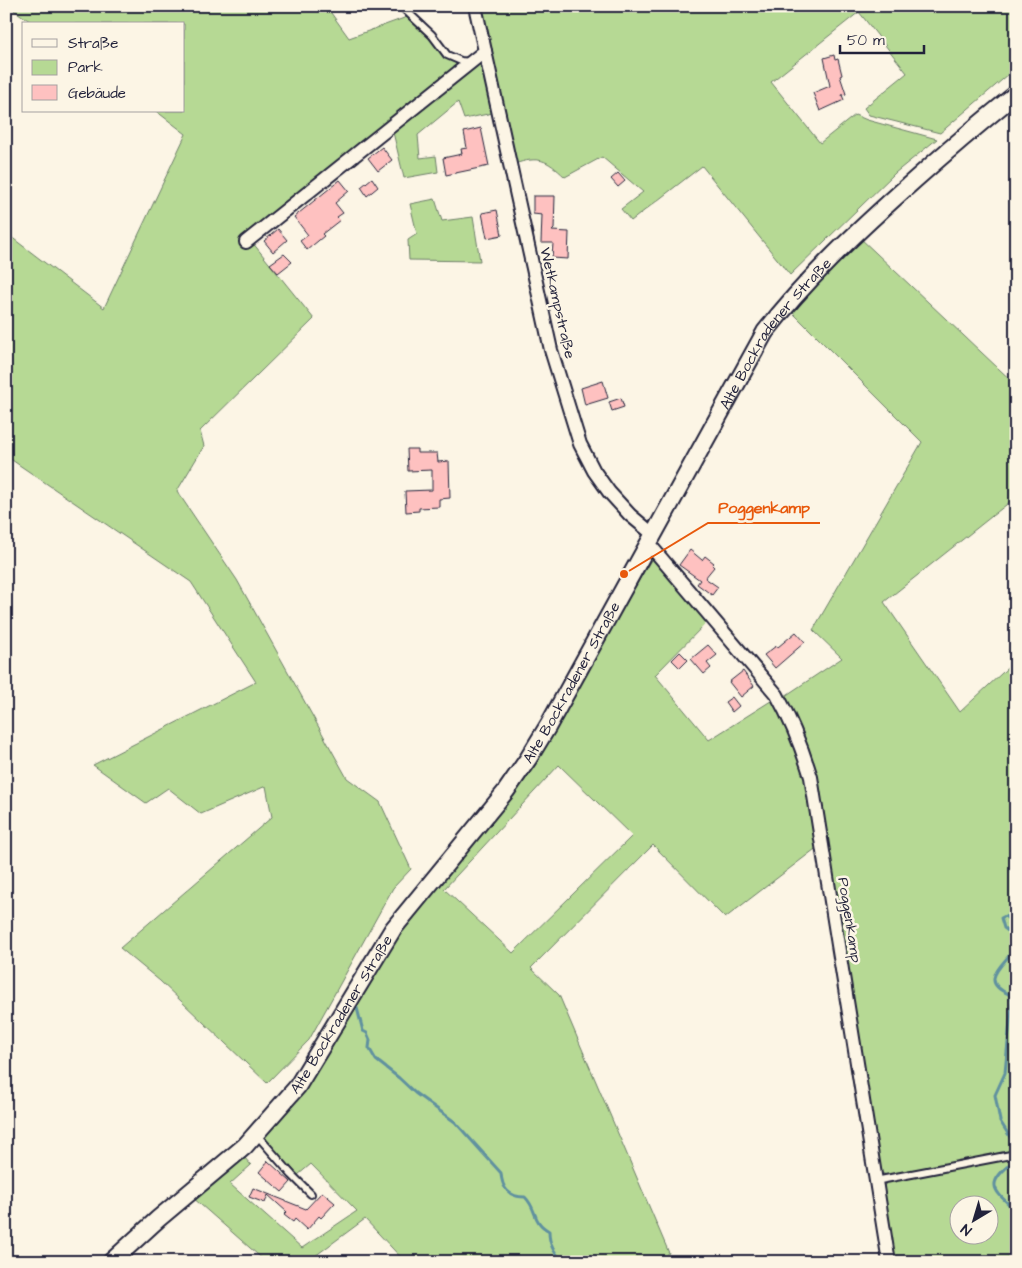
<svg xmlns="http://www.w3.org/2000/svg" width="1022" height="1268" font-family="'Architects Daughter',sans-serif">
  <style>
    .green { fill: #b6d994; stroke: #6c7e68; fill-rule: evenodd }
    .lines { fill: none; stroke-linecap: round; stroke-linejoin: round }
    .stream { stroke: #60919f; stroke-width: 3 }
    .building { fill: #fec1c0; stroke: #22223b }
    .service-casing { stroke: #22223b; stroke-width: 10 }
    .minor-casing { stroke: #22223b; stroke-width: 16 }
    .tertiary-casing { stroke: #22223b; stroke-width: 20 }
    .service { stroke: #fcf5e5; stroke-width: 6 }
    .minor { stroke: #fcf5e5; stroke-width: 12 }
    .tertiary { stroke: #fcf5e5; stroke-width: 16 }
    .labels { text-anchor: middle; stroke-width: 5; stroke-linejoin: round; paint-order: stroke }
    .street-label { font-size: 15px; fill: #22223b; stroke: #fcf5e5 }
    .leader { fill: none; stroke: #e8590c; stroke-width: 2 }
    .callout-dot { fill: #e8590c; stroke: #fcf5e5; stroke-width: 2 }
    .callout-label { font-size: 16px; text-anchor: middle; font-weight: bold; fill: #e8590c; stroke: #fcf5e5; stroke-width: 5; stroke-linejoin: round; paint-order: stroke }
  </style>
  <rect width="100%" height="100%" fill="#fcf5e5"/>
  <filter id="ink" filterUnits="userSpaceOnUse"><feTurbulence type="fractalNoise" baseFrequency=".02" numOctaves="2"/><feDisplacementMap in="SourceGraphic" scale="10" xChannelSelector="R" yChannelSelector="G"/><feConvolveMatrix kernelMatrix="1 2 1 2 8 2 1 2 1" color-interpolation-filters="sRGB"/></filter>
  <g filter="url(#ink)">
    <!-- green -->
    <g class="green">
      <polygon points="8,6 326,6 349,38 407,17 428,37 445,58 461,64 248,237 314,319 200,431 204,446 177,491 237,580 347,778 380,802 411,869 393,888 309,1040 267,1083 160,981 120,948 272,817 266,786 201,814 168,788 146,803 93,765 256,682 191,582 6,456 6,233 104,308 186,134 156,111 184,111 184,24 34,24"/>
      <path d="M 480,6 L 1016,6 L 1016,68 L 940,133 L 869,115 L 864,108 L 907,73 L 859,12 L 771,82 L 820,143 L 855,115 L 867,120 L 937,139 L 895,173 L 790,275 L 702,166 L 631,221 L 621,209 L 643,192 L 602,157 L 565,177 C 546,159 539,156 514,164 L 502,111 L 464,119 L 458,102 L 418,135 L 420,158 L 436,156 L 438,172 L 404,178 L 392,128 L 476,62 L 489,60 Z"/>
      <polygon points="435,199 442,221 473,217 480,261 409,260 408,240 417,234 410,204"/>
      <polygon points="859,237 1016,385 1016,497 884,602 960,712 1016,660 1016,1150 886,1175 877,1170 805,742 785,696 842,658 813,630 922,442 789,309"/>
      <path d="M 654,555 L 708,621 L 655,675 L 709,740 L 774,699 L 798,743 L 819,846 L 725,918 L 653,845 L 531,968 L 559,995 L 669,1253 L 657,1262 L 405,1262 L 365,1219 L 307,1262 L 266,1262 L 192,1197 L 244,1157 L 251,1165 L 230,1184 L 302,1248 L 357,1211 L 311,1164 L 298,1175 L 261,1134 L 394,931 L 533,760 ZM 559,765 L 632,836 L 513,953 L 444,889 Z"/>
      <path d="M 1016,1157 L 1016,1262 L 893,1262 L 881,1190 L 887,1182 ZM 960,1206 L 990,1206 L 990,1236 L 960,1236 Z"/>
    </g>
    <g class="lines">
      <!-- stream -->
      <g class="stream">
        <polyline points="1016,866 1012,871 1016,879"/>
        <polyline points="1016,899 1015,918 1011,921 1005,916 1001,918 1004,928 1016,937"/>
        <path d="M 357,1008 L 363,1031 L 367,1033 L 370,1040 L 369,1048 L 376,1060 L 399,1078 L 415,1093 L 455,1122 L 501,1173 C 502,1189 509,1197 525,1197 C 538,1210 531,1221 549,1231 C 549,1245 554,1252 563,1262"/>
        <path d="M 1015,1145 L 1000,1121 L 995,1095 L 1005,1073 L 1012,1001 L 1009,994 C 977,981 1004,965 1016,947"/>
        <path d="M 1014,1161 C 984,1185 993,1189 1016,1211"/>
        <polyline points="1016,1228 1014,1229 1016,1232"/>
        <polyline points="1012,1262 1016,1256"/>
      </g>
    </g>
    <!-- building -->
    <g class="building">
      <polygon points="834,55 835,60 838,59 842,75 840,76 846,94 842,95 844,100 820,111 813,93 830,86 824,58"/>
      <polygon points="481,128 489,166 446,175 443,158 462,154 461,149 467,148 464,132"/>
      <polygon points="382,147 392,160 378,171 368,158"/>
      <polygon points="618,173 625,181 618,187 611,179"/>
      <polygon points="372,178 378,187 367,196 361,187"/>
      <polygon points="340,180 349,191 335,203 343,213 337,217 340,220 322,234 324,236 307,250 300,241 308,235 294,217"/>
      <polygon points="533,196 555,196 554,229 552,231 569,232 568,259 552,258 553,243 541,243 542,215 533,214"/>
      <polygon points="497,210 502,235 487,238 482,213"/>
      <polygon points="278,229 287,240 273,252 264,241"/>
      <polygon points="284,254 292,262 278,273 270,264"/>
      <polygon points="603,381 608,398 585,405 581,388"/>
      <polygon points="621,398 624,407 612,411 609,402"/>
      <polygon points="407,449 417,449 417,453 437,453 438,462 449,461 450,498 439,499 439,507 419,508 419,511 406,512 405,491 432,490 432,470 408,471"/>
      <polygon points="690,550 702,560 705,556 714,563 712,565 714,567 705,578 718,587 712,595 697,584 700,580 679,565"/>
      <polygon points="796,632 805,642 775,668 764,655 776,646 778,647"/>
      <polygon points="708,645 717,655 707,663 711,668 704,674 691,659"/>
      <polygon points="680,652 688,660 680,668 672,660"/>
      <polygon points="743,671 754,686 741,697 729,682"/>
      <polygon points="732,697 739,706 732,712 725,702"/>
      <polygon points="268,1161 291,1182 282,1192 259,1172"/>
      <polygon points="253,1188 306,1209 322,1192 335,1203 321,1218 319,1216 307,1230 295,1219 293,1222 284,1215 287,1212 268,1195 265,1203 249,1197"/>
    </g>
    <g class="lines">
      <!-- service casing -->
      <g class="service-casing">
        <g id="service">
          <polyline points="401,6 432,35 447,55 461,61 470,62"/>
          <polyline points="256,1134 292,1175 311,1194"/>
          <polyline points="875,1181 1016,1154"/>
        </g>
      </g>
      <!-- minor casing -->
      <g class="minor-casing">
        <g id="minor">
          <polyline points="485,51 551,350 580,444 594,471 609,492 630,515 654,535"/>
          <polyline points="246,242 485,51 475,6"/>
          <path d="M 649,544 L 777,695 C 792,722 802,748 811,777 L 889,1262"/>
        </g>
      </g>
      <!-- tertiary casing -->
      <g class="tertiary-casing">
        <g id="tertiary">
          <path id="s1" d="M 111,1262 L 158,1219 L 245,1146 L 297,1087 L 393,929 L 506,791 L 528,759 L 548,726 L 765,332 C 805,281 851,237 900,193 C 938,159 976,126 1016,94"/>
        </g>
      </g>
      <!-- service -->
      <use href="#service" class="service"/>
      <!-- minor -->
      <use href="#minor" class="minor"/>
      <!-- tertiary -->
      <use href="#tertiary" class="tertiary"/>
    </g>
  </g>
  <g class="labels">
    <!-- street labels -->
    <g class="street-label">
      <text transform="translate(558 303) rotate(77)" y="5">Wetkampstraße</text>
      <text dy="5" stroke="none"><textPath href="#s1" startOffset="1151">Alte Bockradener Straße</textPath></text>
      <text dy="5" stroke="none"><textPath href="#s1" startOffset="746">Alte Bockradener Straße</textPath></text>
      <text transform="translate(850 920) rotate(81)" y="5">Poggenkamp</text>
      <text dy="5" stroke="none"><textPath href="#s1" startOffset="341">Alte Bockradener Straße</textPath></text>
    </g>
  </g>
  <!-- callouts -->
  <path class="leader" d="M624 574L708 523H820"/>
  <circle class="callout-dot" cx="624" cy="574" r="5"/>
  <g class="callout-label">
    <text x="764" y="513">Poggenkamp</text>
  </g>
  <!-- margin -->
  <rect width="1022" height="1268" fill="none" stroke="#fcf5e5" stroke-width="25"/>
  <rect x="12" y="12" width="997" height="1243" fill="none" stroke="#22223b" stroke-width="2" filter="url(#ink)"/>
  <!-- legend -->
  <rect x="22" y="22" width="162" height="90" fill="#fcf5e5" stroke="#a5a1a1"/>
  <rect x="32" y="39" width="25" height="8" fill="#fcf5e5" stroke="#a5a1a1"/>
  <text x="68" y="48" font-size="15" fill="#22223b">Straße</text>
  <rect x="32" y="60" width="25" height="15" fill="#b6d994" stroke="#a5a1a1"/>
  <text x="68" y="72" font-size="15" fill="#22223b">Park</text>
  <rect x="32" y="85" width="25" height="15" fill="#fec1c0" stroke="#a5a1a1"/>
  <text x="68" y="98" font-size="15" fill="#22223b">Gebäude</text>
  <!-- north arrow -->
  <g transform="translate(974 1220) rotate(218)"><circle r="24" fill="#fcf5e5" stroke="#a5a1a1"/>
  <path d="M0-4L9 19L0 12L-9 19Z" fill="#22223b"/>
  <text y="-8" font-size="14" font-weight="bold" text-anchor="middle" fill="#22223b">N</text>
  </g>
  <!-- scale -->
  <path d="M840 45v8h84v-8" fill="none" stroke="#22223b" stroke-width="2.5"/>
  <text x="847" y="45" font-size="15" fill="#22223b" stroke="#fcf5e5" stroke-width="4" paint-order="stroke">50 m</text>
</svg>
